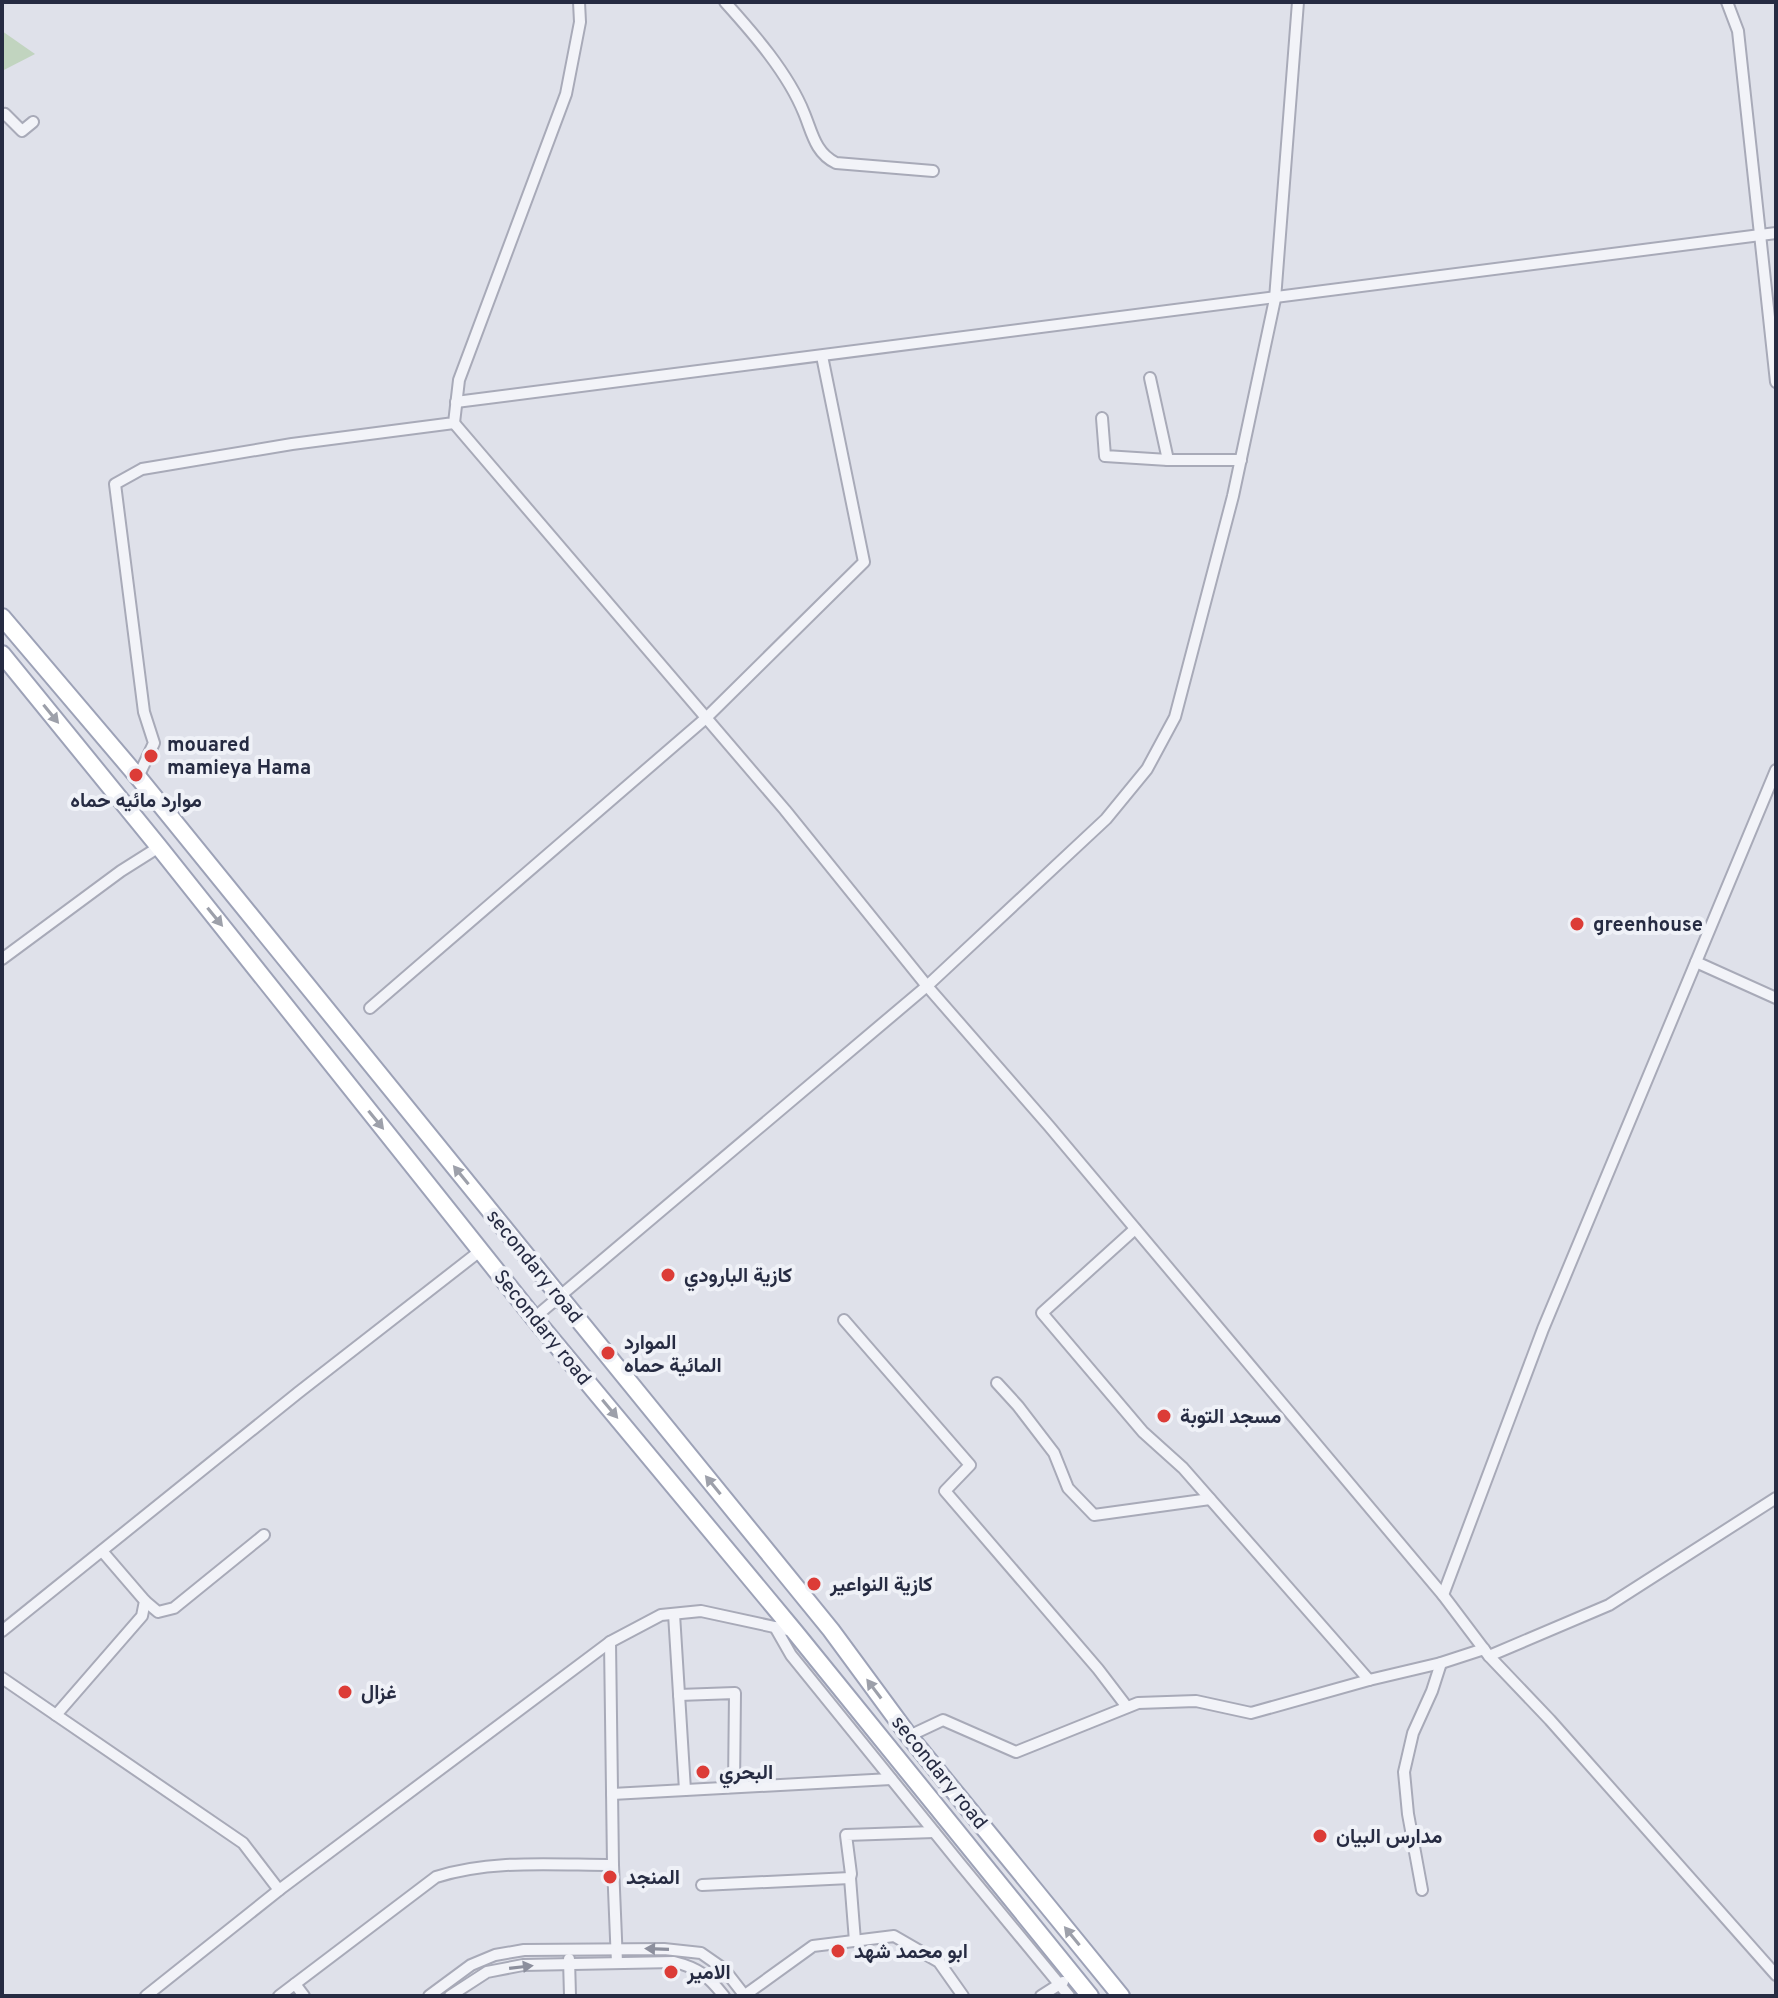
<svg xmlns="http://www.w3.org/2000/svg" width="1778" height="1998" font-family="Overpass,Vazirmatn,sans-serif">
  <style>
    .green { fill: #c1d4bf }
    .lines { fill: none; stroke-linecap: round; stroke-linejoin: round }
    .minor-casing { stroke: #a8aab8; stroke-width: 14 }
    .primary-casing { stroke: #9da2b7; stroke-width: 20 }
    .minor { stroke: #f2f3f8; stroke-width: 10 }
    .primary { stroke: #fff; stroke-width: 16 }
    .oneway { fill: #9da0aa }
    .oneway2 { fill: #8c8f9d }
    .poi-dot { fill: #dc3c37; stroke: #eff1f7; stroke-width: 3 }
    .labels { text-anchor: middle; stroke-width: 8; stroke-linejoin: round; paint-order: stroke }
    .poi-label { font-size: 20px; font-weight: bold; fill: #262b42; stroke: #eff1f7; text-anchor: start }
    .street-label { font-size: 20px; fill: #262b42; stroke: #eff1f7 }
  </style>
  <rect width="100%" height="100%" fill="#dfe1ea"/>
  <!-- green -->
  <polygon class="green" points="2,31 35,54 2,71"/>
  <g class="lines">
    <!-- minor casing -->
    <g class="minor-casing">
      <g id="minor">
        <path d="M 725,2 C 753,33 788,73 804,113 C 812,132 815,153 836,163 L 933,171"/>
        <polyline points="1727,2 1738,31 1776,382"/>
        <polyline points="2,116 5,114 22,131 33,122"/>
        <polyline points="1150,378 1168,460 1241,460"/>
        <polyline points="456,402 1776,233"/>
        <polyline points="1102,418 1105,456 1168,460"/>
        <polyline points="454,423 785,810 927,986 1049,1126 1443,1595 1489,1656 1550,1720 1776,1975"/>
        <polyline points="138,777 154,743 144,712 115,484 142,469 292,444 454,423 459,380 566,94 580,22 579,2"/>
        <polyline points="2,959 121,871 159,847"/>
        <polyline points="1696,962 1776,998"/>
        <polyline points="370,1008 706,718 864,562 822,356"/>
        <polyline points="1135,1229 1042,1313 1143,1432 1183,1468 1369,1680"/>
        <polyline points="534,1318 927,986 1106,819 1147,769 1175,717 1233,496 1275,299 1298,2"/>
        <polyline points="844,1320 970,1465 945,1491 1098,1669 1127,1707"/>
        <polyline points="997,1383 1018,1406 1054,1453 1068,1488 1094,1515 1210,1499"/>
        <polyline points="1443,1595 1543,1329 1776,770"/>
        <polyline points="145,1601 158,1612 174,1608 264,1535"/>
        <polyline points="674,1614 685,1790"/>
        <polyline points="775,1627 791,1655 961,1865 1069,1996"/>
        <polyline points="2,1631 299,1392 480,1251"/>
        <polyline points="610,1642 613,1865 617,1963"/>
        <polyline points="1489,1656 1609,1605 1776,1498"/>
        <polyline points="2,1678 243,1843 279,1890"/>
        <polyline points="679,1695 735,1693 734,1787"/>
        <polyline points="56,1715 142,1616 145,1601 102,1551"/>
        <polyline points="909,1736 943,1720 1016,1752 1138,1703 1196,1701 1251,1713 1369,1680 1441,1663 1484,1649"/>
        <polyline points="612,1794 891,1779"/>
        <polyline points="702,1885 850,1878"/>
        <polyline points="1422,1890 1408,1814 1404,1772 1413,1733 1432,1691 1441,1663"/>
        <polyline points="855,1941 850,1878 851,1874 846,1835 934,1832"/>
        <polyline points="569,1959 570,1996"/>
        <polyline points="295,1984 304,1996"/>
        <polyline points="745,1995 813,1946 894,1936 939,1962 963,1996"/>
        <polyline points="146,1996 279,1890 610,1642 661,1615 701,1611 793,1631"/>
        <path d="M 279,1996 L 436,1877 C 492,1859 555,1865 613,1865"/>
        <polyline points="429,1996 471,1965 495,1955 524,1950 664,1949 701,1953 724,1969 745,1996"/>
        <path d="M 450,1996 L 487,1972 L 523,1965 L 674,1962 C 699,1968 708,1976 724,1996"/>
        <polyline points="1041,1996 1063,1982"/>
      </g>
    </g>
    <!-- primary casing -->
    <g class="primary-casing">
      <g id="primary">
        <polyline points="2,617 138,777 560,1297 831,1630 909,1736 1121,1996"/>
        <polyline points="2,654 159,847 534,1318 795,1632 1090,1996"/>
      </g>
    </g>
    <!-- minor -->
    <use href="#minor" class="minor"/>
    <!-- primary -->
    <use href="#primary" class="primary"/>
  </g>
  <!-- one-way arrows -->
  <defs><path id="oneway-solid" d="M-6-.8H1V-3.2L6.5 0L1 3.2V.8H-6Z" transform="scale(2)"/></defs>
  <g class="oneway">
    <use href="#oneway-solid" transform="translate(51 714) rotate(51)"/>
    <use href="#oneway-solid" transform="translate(215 917) rotate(51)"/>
    <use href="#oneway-solid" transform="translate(376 1120) rotate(51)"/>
    <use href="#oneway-solid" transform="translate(461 1175) rotate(-129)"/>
    <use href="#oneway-solid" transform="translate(610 1409) rotate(50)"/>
    <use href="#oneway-solid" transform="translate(713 1485) rotate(-129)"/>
    <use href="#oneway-solid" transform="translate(874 1689) rotate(-127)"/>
    <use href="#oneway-solid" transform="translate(1072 1936) rotate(-129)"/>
  </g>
  <g class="oneway2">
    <use href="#oneway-solid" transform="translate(657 1949) rotate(-178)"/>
    <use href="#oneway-solid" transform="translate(521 1967) rotate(-7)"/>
  </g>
  <!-- markers -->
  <g class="poi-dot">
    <circle cx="151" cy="756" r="8"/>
    <circle cx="136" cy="775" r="8"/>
    <circle cx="1577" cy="924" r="8"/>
    <circle cx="668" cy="1275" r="8"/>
    <circle cx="608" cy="1353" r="8"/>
    <circle cx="1164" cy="1416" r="8"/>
    <circle cx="814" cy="1584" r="8"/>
    <circle cx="345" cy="1692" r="8"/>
    <circle cx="703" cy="1772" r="8"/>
    <circle cx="1320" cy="1836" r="8"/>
    <circle cx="610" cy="1877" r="8"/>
    <circle cx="838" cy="1951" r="8"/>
    <circle cx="671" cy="1972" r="8"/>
  </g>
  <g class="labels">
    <!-- poi labels -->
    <g class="poi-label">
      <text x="167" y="751">mouared<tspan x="167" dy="23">mamieya Hama</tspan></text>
      <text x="136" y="807" text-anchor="middle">موارد مائيه حماه</text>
      <text x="1593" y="931">greenhouse</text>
      <text x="684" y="1282">كازية البارودي</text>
      <text x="624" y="1349">الموارد<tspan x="624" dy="23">المائية حماه</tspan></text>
      <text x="1180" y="1423">مسجد التوبة</text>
      <text x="830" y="1591">كازية النواعير</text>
      <text x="361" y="1699">غزال</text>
      <text x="719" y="1779">البحري</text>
      <text x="1336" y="1843">مدارس البيان</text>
      <text x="626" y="1884">المنجد</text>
      <text x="854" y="1958">ابو محمد شهد</text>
      <text x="687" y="1979">الامير</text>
    </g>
    <!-- street labels -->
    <g class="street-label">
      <text transform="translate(535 1266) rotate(51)" y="7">secondary road</text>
      <text transform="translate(543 1327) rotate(51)" y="7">Secondary road</text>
      <text transform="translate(940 1772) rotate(51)" y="7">secondary road</text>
    </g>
  </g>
  <!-- border -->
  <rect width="1778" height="1998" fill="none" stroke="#262b42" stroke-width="8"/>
</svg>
